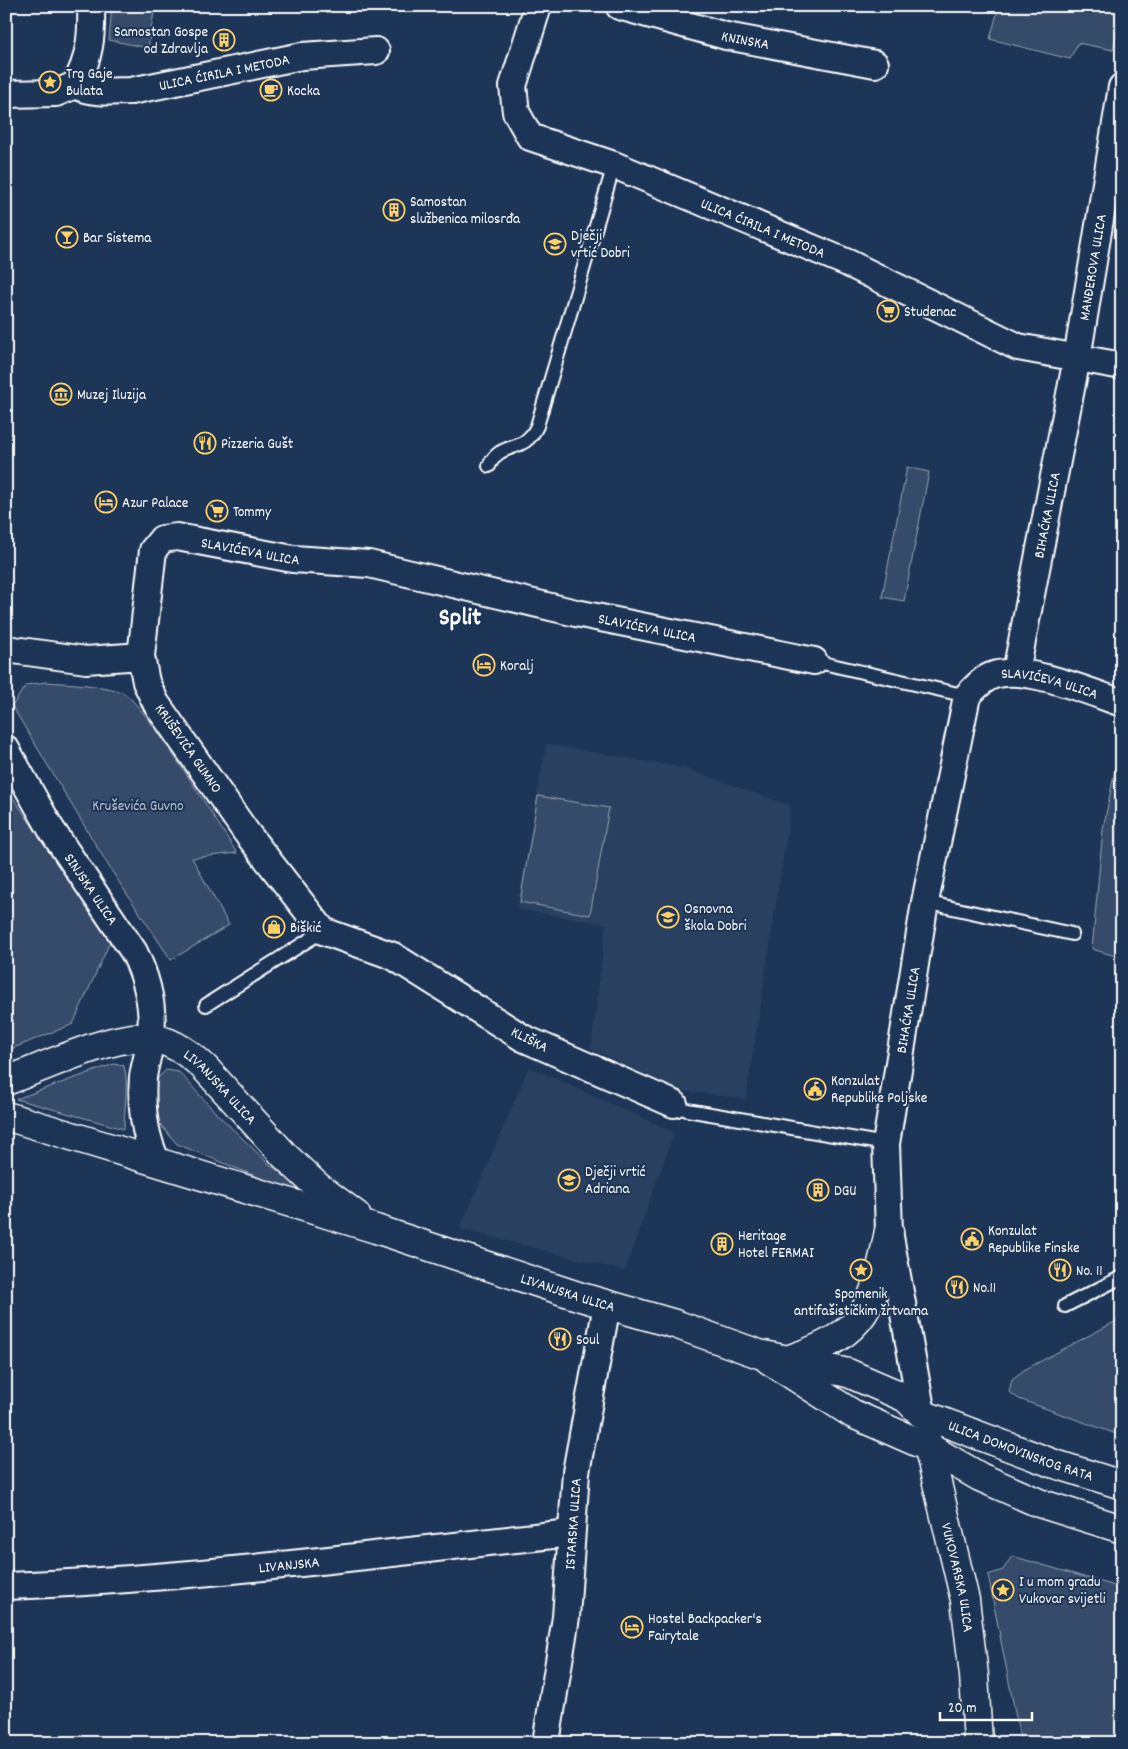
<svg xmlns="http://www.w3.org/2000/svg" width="1128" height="1749" font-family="Dekko,sans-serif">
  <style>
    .built { fill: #2a4161 }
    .green { fill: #364b69; stroke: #9aa5b4 }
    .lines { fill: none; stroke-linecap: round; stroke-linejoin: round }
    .lane-casing { stroke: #fff; stroke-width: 16 }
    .street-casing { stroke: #fff; stroke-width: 30 }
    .secondary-casing { stroke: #fff; stroke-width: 31 }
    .lane { stroke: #1d3557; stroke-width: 12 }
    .street { stroke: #1d3557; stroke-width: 26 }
    .secondary { stroke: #1d3557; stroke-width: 28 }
    .labels { text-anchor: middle; stroke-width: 4; stroke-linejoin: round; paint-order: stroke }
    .poi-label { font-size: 15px; fill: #fff; stroke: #1d3557; text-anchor: start }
    .street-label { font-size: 15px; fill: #fff; stroke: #1d3557 }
    .park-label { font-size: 15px; fill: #b9c0ca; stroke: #1d3557 }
    .town-label { font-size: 25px; font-weight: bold; fill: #fff; stroke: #1d3557 }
  </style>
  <rect width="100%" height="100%" fill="#1d3557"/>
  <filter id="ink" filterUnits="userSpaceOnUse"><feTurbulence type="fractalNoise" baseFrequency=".02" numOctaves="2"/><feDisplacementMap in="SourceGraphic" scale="10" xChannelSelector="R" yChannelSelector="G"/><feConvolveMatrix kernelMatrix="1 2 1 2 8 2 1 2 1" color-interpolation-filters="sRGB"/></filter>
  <g filter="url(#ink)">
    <!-- built -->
    <g class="built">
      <polygon points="546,744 684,768 791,806 746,1099 682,1091 591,1049 606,924 517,909"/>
      <polygon points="529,1067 674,1132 625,1271 460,1229"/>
    </g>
    <!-- green -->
    <g class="green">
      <polygon points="112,6 155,6 148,48 109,40"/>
      <polygon points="999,6 1122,6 1122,10 1113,50 1078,43 1070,59 990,39"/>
      <polygon points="907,467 929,472 904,601 882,597"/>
      <path d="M 46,682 C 70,684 98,684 122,692 C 142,700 220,827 237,853 L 192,858 L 229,925 L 171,960 L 111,870 L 12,706 L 26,685 Z"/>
      <polygon points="1118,755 1122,755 1122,958 1092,949 1103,829"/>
      <polygon points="6,787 110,942 73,1024 6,1051"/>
      <polygon points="538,796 609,808 590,915 520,902"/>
      <path d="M 114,1064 L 124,1066 C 129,1082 124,1110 124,1129 L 16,1099 Z"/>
      <polygon points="166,1070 179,1072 216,1113 269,1164 308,1194 307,1197 177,1144 159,1123 154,1103 158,1078"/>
      <polygon points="1122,1318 1122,1436 1019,1399 1009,1392 1012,1379 1024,1370"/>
      <polygon points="1012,1556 1122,1588 1122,1743 1021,1743 988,1575 1003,1570"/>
    </g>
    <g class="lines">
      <!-- lane casing -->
      <g class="lane-casing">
        <g id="lane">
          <path d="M 489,466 C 501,439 523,456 537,426 L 614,165"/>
          <polyline points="814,661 967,696"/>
          <polyline points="925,902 1072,934"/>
          <polyline points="206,1005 323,931"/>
          <polyline points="674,1104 687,1110 886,1144"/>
          <polyline points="1065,1306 1122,1277"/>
        </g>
      </g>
      <!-- street casing -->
      <g class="street-casing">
        <g id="street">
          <path id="s1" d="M 538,6 L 513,86 L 516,112 L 530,137 L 614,165 L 848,263 L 1018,347 L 1122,366"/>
          <path id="s2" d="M 619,6 L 726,36 L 875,64"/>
          <path id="s3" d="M 75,85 C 93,94 111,91 131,91 L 302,56 L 376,51"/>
          <path d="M 6,94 L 56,93 L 75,85 C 90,59 92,35 91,6"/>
          <polyline points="6,649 86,660 141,656"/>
          <path id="s4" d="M 1016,672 L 1077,358 L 1122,87"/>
          <path id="s5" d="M 6,749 L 51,829 L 134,952 C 147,978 154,1009 151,1039 C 149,1051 145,1064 143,1077 C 141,1105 144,1134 156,1160"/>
          <path id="s6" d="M 674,1104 L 523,1038 L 393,956 L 323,931 L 246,832 L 156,703 L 146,682 L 141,656 L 153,550 L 162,539 L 177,537 L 293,559 L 369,564 L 576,613 L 814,661"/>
          <path id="s7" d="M 922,1414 L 889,1231 L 886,1144 L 925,902 L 967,696 C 975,688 983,678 994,675 C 1026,665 1090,692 1122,703"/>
          <path id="s8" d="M 6,1586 C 195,1579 383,1553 571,1533"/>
          <path id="s9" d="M 546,1743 L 566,1617 L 576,1472 L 607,1305"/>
        </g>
      </g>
      <!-- secondary casing -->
      <g class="secondary-casing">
        <g id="secondary">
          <path id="s10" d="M 6,1081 C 42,1068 114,1033 150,1038 C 170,1040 190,1054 204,1067 L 285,1156 L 317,1186 L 356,1215"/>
          <path id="s11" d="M 6,1116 L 376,1229 L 581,1297 L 675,1324 L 759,1354 L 848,1373 L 906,1398 L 922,1414 L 1052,1463 L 1122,1485"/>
          <path d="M 790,1359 C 868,1333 874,1305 889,1231"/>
          <polyline points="769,1360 853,1414 928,1447 980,1477 1039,1503 1122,1529"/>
          <path id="s12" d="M 926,1437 L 965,1600 L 974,1675 L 978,1743"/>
        </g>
      </g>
      <!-- lane -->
      <use href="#lane" class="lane"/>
      <!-- street -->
      <use href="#street" class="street"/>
      <!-- secondary -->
      <use href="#secondary" class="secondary"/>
    </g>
  </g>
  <!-- icons -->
  <defs>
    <g id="building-ring" transform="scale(1.125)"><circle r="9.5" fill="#1d3557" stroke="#ffd166" stroke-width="1.5"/><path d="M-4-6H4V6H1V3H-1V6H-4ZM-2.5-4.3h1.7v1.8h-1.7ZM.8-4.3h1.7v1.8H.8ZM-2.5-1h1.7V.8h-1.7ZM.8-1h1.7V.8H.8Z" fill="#ffd166"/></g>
    <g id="sight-ring" transform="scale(1.125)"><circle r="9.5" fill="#1d3557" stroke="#ffd166" stroke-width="1.5"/><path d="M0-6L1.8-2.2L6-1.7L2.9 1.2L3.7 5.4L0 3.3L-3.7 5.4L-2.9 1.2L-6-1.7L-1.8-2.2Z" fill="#ffd166"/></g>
    <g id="cafe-ring" transform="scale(1.125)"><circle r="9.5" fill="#1d3557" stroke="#ffd166" stroke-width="1.5"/><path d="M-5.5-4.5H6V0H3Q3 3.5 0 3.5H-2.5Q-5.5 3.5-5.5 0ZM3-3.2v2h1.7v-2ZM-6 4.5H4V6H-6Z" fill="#ffd166"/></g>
    <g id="bar-ring" transform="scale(1.125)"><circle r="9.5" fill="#1d3557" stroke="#ffd166" stroke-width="1.5"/><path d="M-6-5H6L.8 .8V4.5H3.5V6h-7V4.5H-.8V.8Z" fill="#ffd166"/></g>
    <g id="school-ring" transform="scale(1.125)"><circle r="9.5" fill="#1d3557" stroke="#ffd166" stroke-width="1.5"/><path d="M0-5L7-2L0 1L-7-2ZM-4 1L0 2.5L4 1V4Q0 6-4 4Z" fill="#ffd166"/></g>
    <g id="supermarket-ring" transform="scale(1.125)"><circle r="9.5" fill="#1d3557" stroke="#ffd166" stroke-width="1.5"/><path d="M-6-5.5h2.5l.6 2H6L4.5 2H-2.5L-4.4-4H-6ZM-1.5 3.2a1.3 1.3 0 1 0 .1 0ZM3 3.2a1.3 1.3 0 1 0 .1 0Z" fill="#ffd166"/></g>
    <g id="museum-ring" transform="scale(1.125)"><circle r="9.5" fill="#1d3557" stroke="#ffd166" stroke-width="1.5"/><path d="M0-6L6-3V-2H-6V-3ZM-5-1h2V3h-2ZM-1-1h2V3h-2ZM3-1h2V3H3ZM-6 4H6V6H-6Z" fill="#ffd166"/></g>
    <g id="restaurant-ring" transform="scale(1.125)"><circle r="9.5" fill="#1d3557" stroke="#ffd166" stroke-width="1.5"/><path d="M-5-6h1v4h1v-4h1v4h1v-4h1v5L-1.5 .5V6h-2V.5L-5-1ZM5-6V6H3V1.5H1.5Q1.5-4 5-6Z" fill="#ffd166"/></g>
    <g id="hotel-ring" transform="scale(1.125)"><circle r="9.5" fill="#1d3557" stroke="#ffd166" stroke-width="1.5"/><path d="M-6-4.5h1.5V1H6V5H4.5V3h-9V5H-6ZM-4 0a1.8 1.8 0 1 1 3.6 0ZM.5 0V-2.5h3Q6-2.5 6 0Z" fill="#ffd166"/></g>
    <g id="shop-ring" transform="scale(1.125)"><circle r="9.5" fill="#1d3557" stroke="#ffd166" stroke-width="1.5"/><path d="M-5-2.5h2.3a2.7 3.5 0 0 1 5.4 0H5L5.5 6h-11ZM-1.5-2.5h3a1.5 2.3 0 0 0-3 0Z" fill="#ffd166"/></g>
    <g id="civic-ring" transform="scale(1.125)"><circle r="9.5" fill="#1d3557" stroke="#ffd166" stroke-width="1.5"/><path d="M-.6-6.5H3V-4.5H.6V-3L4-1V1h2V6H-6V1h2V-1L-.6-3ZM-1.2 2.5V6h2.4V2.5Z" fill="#ffd166"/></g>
  </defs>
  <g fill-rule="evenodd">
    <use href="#building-ring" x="224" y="40"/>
    <use href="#sight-ring" x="50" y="82"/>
    <use href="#cafe-ring" x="271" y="90"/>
    <use href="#building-ring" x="394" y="210"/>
    <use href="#bar-ring" x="67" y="237"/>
    <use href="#school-ring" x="555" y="244"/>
    <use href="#supermarket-ring" x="888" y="311"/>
    <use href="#museum-ring" x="61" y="394"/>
    <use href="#restaurant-ring" x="205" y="443"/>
    <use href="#hotel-ring" x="106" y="502"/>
    <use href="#supermarket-ring" x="217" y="511"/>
    <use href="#hotel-ring" x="484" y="665"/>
    <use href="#school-ring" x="668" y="917"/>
    <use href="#shop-ring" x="274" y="927"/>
    <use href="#civic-ring" x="815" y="1089"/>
    <use href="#school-ring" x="569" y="1180"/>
    <use href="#building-ring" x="818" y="1190"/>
    <use href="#civic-ring" x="972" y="1239"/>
    <use href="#building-ring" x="722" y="1244"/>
    <use href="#sight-ring" x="861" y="1270"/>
    <use href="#restaurant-ring" x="1060" y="1270"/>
    <use href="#restaurant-ring" x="957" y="1287"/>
    <use href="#restaurant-ring" x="560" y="1339"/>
    <use href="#sight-ring" x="1003" y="1590"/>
    <use href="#hotel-ring" x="632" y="1627"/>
  </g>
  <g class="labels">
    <!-- poi labels -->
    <g class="poi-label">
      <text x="208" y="36" text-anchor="end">Samostan Gospe<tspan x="208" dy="17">od Zdravlja</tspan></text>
      <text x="66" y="78">Trg Gaje<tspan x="66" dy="17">Bulata</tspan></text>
      <text x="287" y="95">Kocka</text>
      <text x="410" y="206">Samostan<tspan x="410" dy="17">službenica milosrđa</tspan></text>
      <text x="571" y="240">Dječji<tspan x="571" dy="17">vrtić Dobri</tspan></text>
      <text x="83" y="242">Bar Sistema</text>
      <text x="904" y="316">Studenac</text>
      <text x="77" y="399">Muzej Iluzija</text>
      <text x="221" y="448">Pizzeria Gušt</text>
      <text x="122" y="507">Azur Palace</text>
      <text x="233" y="516">Tommy</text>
      <text x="500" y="670">Koralj</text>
      <text x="684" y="913">Osnovna<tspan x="684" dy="17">škola Dobri</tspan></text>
      <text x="290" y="932">Biškić</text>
      <text x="831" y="1085">Konzulat<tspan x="831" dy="17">Republike Poljske</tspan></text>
      <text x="585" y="1176">Dječji vrtić<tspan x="585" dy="17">Adriana</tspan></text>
      <text x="834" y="1195">DGU</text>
      <text x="988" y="1235">Konzulat<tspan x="988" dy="17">Republike Finske</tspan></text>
      <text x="738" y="1240">Heritage<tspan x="738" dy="17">Hotel FERMAI</tspan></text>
      <text x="1076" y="1275">No. 11</text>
      <text x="973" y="1292">No.11</text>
      <text x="861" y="1298" text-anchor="middle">Spomenik<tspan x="861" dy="17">antifašističkim žrtvama</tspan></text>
      <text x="576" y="1344">Soul</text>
      <text x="1019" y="1586">I u mom gradu<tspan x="1019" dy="17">Vukovar svijetli</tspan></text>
      <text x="648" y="1623">Hostel Backpacker's<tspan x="648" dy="17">Fairytale</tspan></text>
    </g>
    <!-- street labels -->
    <g class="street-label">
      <text dy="5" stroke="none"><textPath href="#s2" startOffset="131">KNINSKA</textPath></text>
      <text dy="5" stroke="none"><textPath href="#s3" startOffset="152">ULICA ĆIRILA I METODA</textPath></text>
      <text dy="5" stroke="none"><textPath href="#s1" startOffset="389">ULICA ĆIRILA I METODA</textPath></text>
      <text dy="5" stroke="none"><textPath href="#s4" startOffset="412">MANĐEROVA ULICA</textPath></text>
      <text dy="5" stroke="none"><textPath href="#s4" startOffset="160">BIHAĆKA ULICA</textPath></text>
      <text dy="5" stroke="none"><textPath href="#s6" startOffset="936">SLAVIĆEVA ULICA</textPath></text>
      <text dy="5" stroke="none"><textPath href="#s6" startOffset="1341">SLAVIĆEVA ULICA</textPath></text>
      <text dy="5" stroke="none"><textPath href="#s7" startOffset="820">SLAVIĆEVA ULICA</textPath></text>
      <text transform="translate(189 748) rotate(55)" y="5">KRUŠEVIĆA GUMNO</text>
      <text dy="5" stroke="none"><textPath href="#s5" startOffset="164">SINJSKA ULICA</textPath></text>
      <text dy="5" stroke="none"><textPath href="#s7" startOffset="409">BIHAĆKA ULICA</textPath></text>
      <text transform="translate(530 1039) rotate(27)" y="5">KLIŠKA</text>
      <text dy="5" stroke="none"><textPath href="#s10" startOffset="239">LIVANJSKA ULICA</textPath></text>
      <text dy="5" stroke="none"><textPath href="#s11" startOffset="589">LIVANJSKA ULICA</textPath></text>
      <text dy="5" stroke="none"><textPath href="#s11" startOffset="1072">ULICA DOMOVINSKOG RATA</textPath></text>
      <text dy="5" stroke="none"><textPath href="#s9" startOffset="221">ISTARSKA ULICA</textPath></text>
      <text dy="5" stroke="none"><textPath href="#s8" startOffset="284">LIVANJSKA</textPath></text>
      <text dy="5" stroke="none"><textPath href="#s12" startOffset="144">VUKOVARSKA ULICA</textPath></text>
    </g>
    <!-- park labels -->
    <g class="park-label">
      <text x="138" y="810">Kruševića Guvno</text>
    </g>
    <!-- town labels -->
    <g class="town-label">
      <text x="460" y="624">Split</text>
    </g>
  </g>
  <!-- margin -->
  <rect width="1128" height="1749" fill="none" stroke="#1d3557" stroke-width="25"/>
  <rect x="12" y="12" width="1103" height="1724" fill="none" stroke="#fff" stroke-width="2" filter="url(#ink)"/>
  <!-- scale -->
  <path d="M940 1712v8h92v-8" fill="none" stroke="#ffffff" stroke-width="2.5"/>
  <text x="948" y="1712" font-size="15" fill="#ffffff" stroke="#1d3557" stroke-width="4" paint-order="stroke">20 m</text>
</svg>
